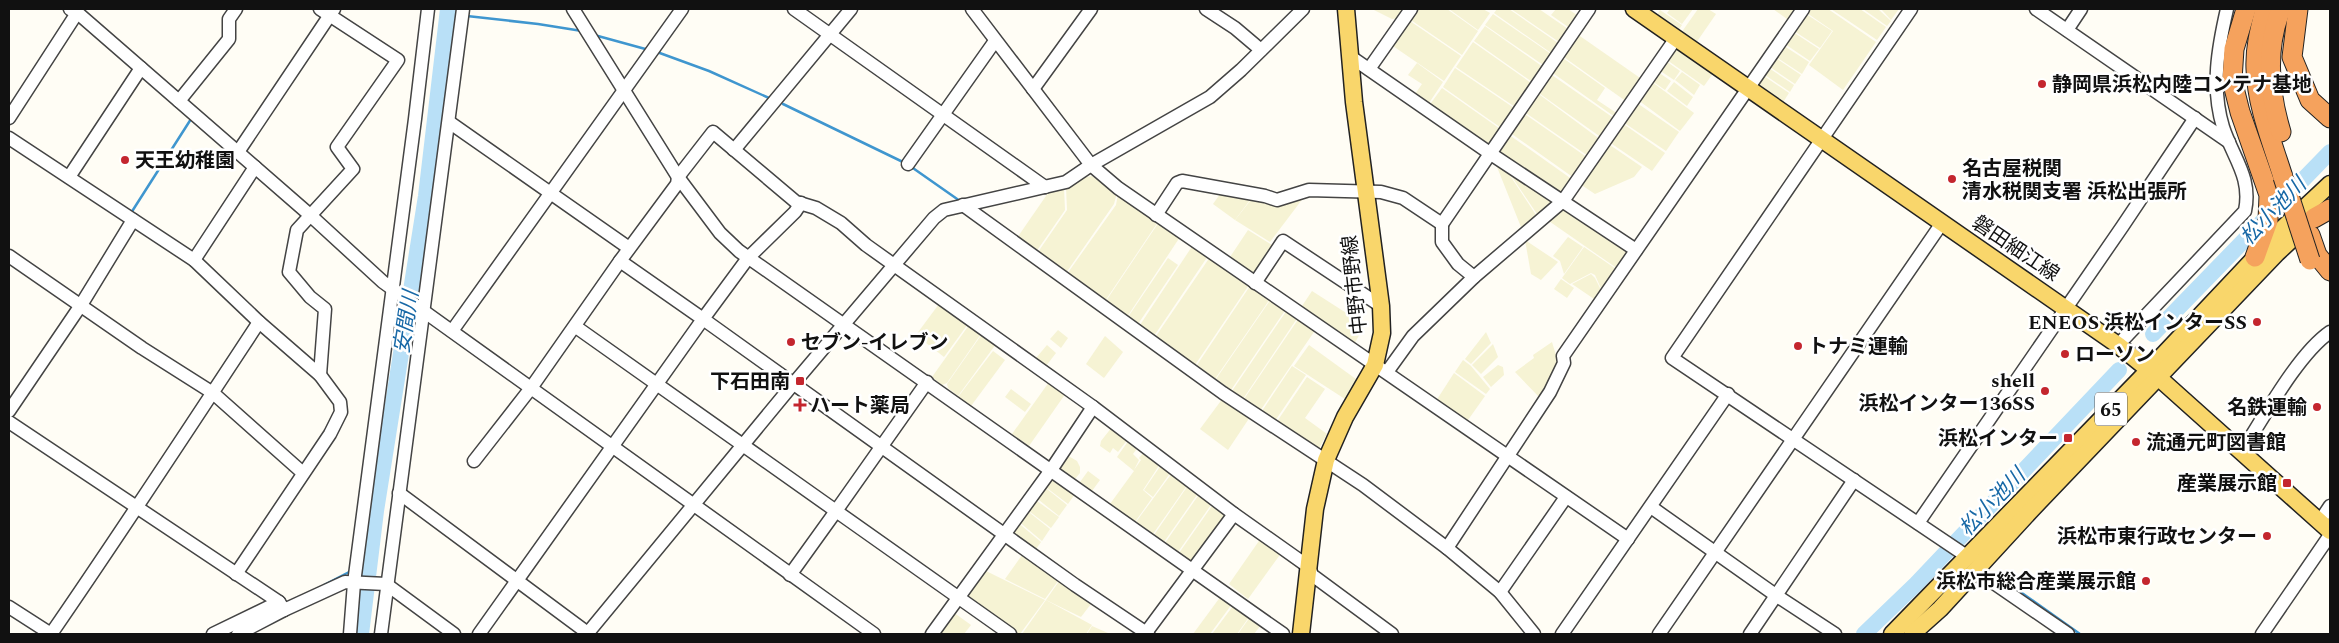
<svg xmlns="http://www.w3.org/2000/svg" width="2339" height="643" font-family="Spectral,'Noto Sans JP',serif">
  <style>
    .farmland { fill: #f6f3d4 }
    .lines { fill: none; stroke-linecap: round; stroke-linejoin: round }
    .stream { stroke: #3f96cf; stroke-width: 2.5 }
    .river { stroke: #b9e0f7; stroke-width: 16 }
    .minor-casing { stroke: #444; stroke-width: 15 }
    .major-casing { stroke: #222; stroke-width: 19 }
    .highway-casing { stroke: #222; stroke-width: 21 }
    .minor { stroke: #fff; stroke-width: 12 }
    .major { stroke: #f9d66b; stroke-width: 16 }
    .highway { stroke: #f5a25d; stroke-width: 19 }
    .highway-bridge-casing { stroke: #222; stroke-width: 21; stroke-linecap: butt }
    .highway-bridge { stroke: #f5a25d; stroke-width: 19 }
    .poi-dot { fill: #c4262e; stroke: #fff; stroke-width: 2 }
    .labels { text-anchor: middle; stroke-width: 5; stroke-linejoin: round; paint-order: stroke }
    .shield { fill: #fff; stroke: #585858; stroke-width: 1 }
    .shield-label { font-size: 19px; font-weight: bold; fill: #111 }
    .poi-label { font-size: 20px; font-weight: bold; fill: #111; stroke: #fff; text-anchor: start }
    .street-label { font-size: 20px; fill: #111; stroke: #fff }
    .water-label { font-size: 21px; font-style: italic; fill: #1768a6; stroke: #fff }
  </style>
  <rect width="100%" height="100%" fill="#fffdf5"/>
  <!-- farmland -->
  <g class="farmland">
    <polygon points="1372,9 1407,9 1400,18 1392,19"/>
    <polygon points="1414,9 1447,9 1478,31 1462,55 1408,18"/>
    <polygon points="1449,9 1483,9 1490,13 1478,30"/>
    <polygon points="1497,9 1509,9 1561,45 1554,55 1494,13"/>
    <polygon points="1511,9 1539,9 1571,31 1562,44"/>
    <polygon points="1556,9 1568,9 1580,17 1571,29 1551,15"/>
    <polygon points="1670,9 1693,9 1682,24 1667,13"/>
    <polygon points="1698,9 1708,9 1716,14 1696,43 1681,33"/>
    <polygon points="1773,9 1800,9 1791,22"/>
    <polygon points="1805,9 1828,9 1876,42 1843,90 1809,65 1833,31 1804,11"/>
    <polygon points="1831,9 1860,9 1886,27 1877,40"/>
    <polygon points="1863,9 1878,9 1891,21 1887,26"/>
    <polygon points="1881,9 1899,9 1891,20"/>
    <polygon points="1660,10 1682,25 1678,31 1657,15"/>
    <polygon points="1803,12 1832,31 1820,48 1791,29"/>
    <polygon points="1493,14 1554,56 1546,67 1485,25"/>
    <polygon points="1407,19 1461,56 1444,81 1390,44"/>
    <polygon points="1485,26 1546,69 1535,84 1474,41"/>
    <polygon points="1790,30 1819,49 1810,61 1782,42"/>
    <polygon points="1577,34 1643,80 1627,102 1561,55"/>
    <polygon points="1473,42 1534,85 1518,109 1456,67"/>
    <polygon points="1781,44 1809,62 1802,74 1773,55"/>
    <polygon points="1677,46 1714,72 1704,86 1667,60"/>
    <polygon points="1560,56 1605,88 1597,100 1618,114 1615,117 1550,71"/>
    <polygon points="1773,56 1801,75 1795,84 1767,65"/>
    <polygon points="1666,61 1680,71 1674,80 1659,70"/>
    <polygon points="1417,63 1443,82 1427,106 1413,97 1422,84 1408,75"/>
    <polygon points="1766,66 1794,85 1790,92 1762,73"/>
    <polygon points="1455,68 1517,110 1504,130 1443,87"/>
    <polygon points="1658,72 1671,81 1665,90 1652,81"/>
    <polygon points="1682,72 1700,85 1694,95 1675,80"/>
    <polygon points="1549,73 1615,119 1602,138 1536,91"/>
    <polygon points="1761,74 1789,93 1782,104 1755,83"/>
    <polygon points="1652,82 1694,113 1680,131 1638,100"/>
    <polygon points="1674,82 1693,97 1687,106 1667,91"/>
    <polygon points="1442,88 1503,131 1490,150 1428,107"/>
    <polygon points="1536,92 1601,140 1588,156 1523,111"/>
    <polygon points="1637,103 1679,132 1666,151 1623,122"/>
    <polygon points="1522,112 1588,158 1574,178 1509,132"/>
    <polygon points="1622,123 1665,153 1652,171 1609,142"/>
    <polygon points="1508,134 1573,180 1562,195 1496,152"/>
    <polygon points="1607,143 1642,167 1634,177 1595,194 1580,184"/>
    <polygon points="1493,157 1511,170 1509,174 1538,218 1523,232"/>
    <polygon points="1512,170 1559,201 1539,217 1510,174"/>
    <polygon points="1092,176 1117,193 1114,204 1066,273 1038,252 1067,210 1066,187 1086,177"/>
    <polygon points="1064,187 1065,210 1036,252 1017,238 1048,193"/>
    <polygon points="1223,190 1253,196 1235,220 1213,204"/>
    <polygon points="1307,193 1270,242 1235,220 1254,196"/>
    <polygon points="1118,194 1158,222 1105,301 1067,274 1116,205"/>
    <polygon points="1565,206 1631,250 1618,269 1546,219"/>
    <polygon points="1159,222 1180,237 1127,317 1106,301"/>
    <polygon points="1248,230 1275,247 1255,276 1230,257"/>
    <polygon points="1568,237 1583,247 1564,274 1560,261 1553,256"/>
    <polygon points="1525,240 1558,262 1541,280 1531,274"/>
    <polygon points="1193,245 1208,256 1154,336 1140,325"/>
    <polygon points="1584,247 1619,271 1603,293 1595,275 1591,273 1570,284 1562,278"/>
    <polygon points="1210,257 1249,285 1195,365 1156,336"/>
    <polygon points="1168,258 1178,265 1138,324 1128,317"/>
    <polygon points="1591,274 1595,278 1603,294 1597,301 1572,284"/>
    <polygon points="1561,279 1574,288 1567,298 1554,289"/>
    <polygon points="1250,286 1270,299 1215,379 1197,365"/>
    <polygon points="1312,291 1365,325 1353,346 1300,309"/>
    <polygon points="1271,299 1286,309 1231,390 1216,379"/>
    <polygon points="939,304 968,324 944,357 916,335"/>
    <polygon points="1287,310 1298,317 1243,399 1232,391"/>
    <polygon points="1299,318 1316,329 1260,411 1244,399"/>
    <polygon points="969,325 981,334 947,383 942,385 932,377"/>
    <polygon points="1058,330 1068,338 1061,348 1050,339"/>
    <polygon points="1486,332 1491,343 1471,364 1465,359"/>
    <polygon points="982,334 996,344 958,396 948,388 947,384"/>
    <polygon points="1105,336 1123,352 1104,378 1086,364"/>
    <polygon points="1552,342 1559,365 1539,397 1515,372 1534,358 1533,355"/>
    <polygon points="1493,344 1498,357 1481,374 1472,365"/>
    <polygon points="1047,345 1056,353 1046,366 1036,358"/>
    <polygon points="1309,345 1360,382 1348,401 1294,366"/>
    <polygon points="993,351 1005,360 971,406 958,397"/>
    <polygon points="1463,360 1471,366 1490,389 1486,394 1455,372"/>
    <polygon points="1498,365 1503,367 1504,375 1491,387 1483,377"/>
    <polygon points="1292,366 1306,375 1275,421 1262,411"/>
    <polygon points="1454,373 1485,396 1468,420 1462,420 1436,401"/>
    <polygon points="1307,377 1325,389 1305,418 1327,434 1318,450 1276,423"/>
    <polygon points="1049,382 1066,393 1029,446 1012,434"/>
    <polygon points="1011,389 1031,404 1025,412 1005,397"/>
    <polygon points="1223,398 1250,417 1228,450 1200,429"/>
    <polygon points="1112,427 1128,439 1118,452 1113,448 1110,453 1100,446 1101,441"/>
    <polygon points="1129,440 1138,447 1133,454 1139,460 1134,470 1141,460 1139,458 1144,452 1160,464 1143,490 1152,498 1135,522 1110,504 1134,471 1117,457"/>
    <polygon points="1065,454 1077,461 1080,467 1080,473 1075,479 1073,480 1056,467"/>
    <polygon points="1161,465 1171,472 1153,497 1144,490"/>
    <polygon points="1088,471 1100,480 1092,491 1080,482"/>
    <polygon points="1172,473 1188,484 1153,534 1136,522"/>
    <polygon points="1050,476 1075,494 1068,504 1043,485"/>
    <polygon points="1189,484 1199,492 1164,542 1154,535"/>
    <polygon points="1042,485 1067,505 1059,516 1034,496"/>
    <polygon points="1200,493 1213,502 1178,552 1165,543"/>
    <polygon points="1033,498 1059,517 1051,528 1025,508"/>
    <polygon points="1214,503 1229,514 1193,562 1179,553"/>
    <polygon points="1025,509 1050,529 1042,541 1017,520"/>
    <polygon points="1016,521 1041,542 1034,552 1008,533"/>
    <polygon points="1261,538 1282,552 1248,599 1229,584"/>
    <polygon points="1025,551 1061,577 1045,599 1005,579"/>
    <polygon points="982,569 1045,600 1020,634 1015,634 964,594"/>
    <polygon points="1062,577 1094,600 1081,617 1046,600"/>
    <polygon points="1221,596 1232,604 1210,634 1193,634"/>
    <polygon points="1046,600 1092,625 1086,634 1022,634"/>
    <polygon points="1233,606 1249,617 1237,634 1212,634"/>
    <polygon points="953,612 971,625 964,634 937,634"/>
    <polygon points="1250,617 1261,625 1254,634 1238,634"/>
    <polygon points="1092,626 1108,633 1087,634"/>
  </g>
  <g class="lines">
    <!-- stream -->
    <g class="stream">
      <polyline points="447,13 458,15"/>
      <polyline points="467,16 538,24 582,31"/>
      <polyline points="598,36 649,50"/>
      <polyline points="657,52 709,71 769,98"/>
      <polyline points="783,104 905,163"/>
      <polyline points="910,166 960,201"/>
      <polyline points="129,211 131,213 191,119"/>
      <polyline points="362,565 371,559"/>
      <polyline points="2002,579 2080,634"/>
      <polyline points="324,585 351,571"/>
    </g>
    <!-- river -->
    <g class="river">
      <polyline points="2153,334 2330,152"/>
      <polyline points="361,634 376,511 426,196 448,9"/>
      <polyline points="1864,634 1916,584 2119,370"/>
    </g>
    <!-- minor casing -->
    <g class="minor-casing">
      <g id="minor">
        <polyline points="70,9 80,15 310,215 383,282 874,634"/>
        <polyline points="320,9 398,60 337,147 353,169 297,230 289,272 310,297 325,309 320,375"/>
        <polyline points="573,9 678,177 720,233 739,251 1283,634"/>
        <polyline points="794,9 1045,187"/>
        <polyline points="972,9 1091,165 1118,188 1628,539"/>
        <polyline points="1206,9 1235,28 1261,50"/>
        <polyline points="1911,9 1672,358 1968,557"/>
        <polyline points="2036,9 2229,142"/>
        <polyline points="2067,30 2081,9"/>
        <polyline points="1351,57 1491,154 1636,250"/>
        <polyline points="1369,69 1411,9"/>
        <polyline points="1033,89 1091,9"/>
        <polyline points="179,101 229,39 229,19 236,9"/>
        <polyline points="9,118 77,13"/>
        <polyline points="449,122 629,248"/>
        <polyline points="9,138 194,260 259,322 320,375 340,402 341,412 330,434 236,574"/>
        <polyline points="734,150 851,9"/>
        <polyline points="238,152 334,9"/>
        <polyline points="908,164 995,41"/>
        <polyline points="69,177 141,68"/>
        <polyline points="801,203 795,212 748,258 703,319 1075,585 1148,634"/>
        <polyline points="963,205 1223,393 1363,485 1447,548"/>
        <polyline points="1156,215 1177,183 1182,181 1265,196 1277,200 1309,190 1381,192 1403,198 1442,224 1589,9"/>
        <polyline points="1442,224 1442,242 1458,264 1474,277"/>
        <polyline points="9,256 142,348 213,393 303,473"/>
        <polyline points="194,260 255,167"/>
        <polyline points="1255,283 1283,241 1381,306"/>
        <polyline points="576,327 836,511 927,382"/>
        <polyline points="452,331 682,9"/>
        <path d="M 2118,345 L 2245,211 C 2252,177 2233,158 2223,127 C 2211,88 2218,48 2227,9"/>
        <polyline points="1387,372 1413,336 1474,277 1563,201 1676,38"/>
        <polyline points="9,411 81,305 133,220"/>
        <polyline points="9,422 279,602"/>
        <path d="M 2242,451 C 2264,417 2298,354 2330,332"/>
        <polyline points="474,461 531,388 620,261 677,184 678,177 713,132 796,202 816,208 841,223 866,245 1093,407 1234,514 1309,567 1312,575 1392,634"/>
        <polyline points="399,493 589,634"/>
        <polyline points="1651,507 1777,596 1835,634"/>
        <polyline points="2320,521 2330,506"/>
        <polyline points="1918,523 2122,227 2195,118"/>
        <polyline points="1975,570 2068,634"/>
        <polyline points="790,575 836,511 1010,634"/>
        <polyline points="1500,592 1566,497"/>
        <polyline points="9,607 51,634"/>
        <path d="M 51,634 C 122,531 190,427 259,322"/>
        <polyline points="213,634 279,602 284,610 345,582 386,584 454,634"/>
        <polyline points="238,634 284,610"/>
        <polyline points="350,634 354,583 415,119 428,9"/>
        <polyline points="381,634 463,9"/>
        <polyline points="479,634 703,319 620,261"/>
        <polyline points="587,634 794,383 934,218 944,210 1066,182 1091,165 1210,97 1241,70 1303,9"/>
        <polyline points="932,634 1051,470 1093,407"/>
        <polyline points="1145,634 1234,514"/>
        <polyline points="1534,634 1500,592 1447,548 1550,392 1564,363 1563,356 1803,9"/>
        <polyline points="1562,634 1728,394"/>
        <polyline points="1659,634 1942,223"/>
        <polyline points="1750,634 1854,480"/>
        <polyline points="2262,634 2330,535"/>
      </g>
    </g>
    <!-- major casing -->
    <g class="major-casing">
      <g id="major">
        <polyline points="1634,9 2118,345 2159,378 2330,531"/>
        <polyline points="1301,634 1315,509 1326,460 1345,417 1375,365 1382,333 1381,306 1354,102 1346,9"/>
        <polyline points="1892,634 2149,370 2283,228 2330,184"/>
        <polyline points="1912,634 1940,609 2032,509 2277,253 2308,224"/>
      </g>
    </g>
    <!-- highway casing -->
    <g class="highway-casing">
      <g id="highway">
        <polyline points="2246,9 2234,49 2232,80 2240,112 2269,195 2268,221 2255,257"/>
        <path d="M 2265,9 C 2260,29 2255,48 2256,69 C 2257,106 2272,142 2283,177"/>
        <path d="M 2281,9 C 2265,49 2269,92 2281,132"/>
        <polyline points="2298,9 2292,57 2310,100 2330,118"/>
        <polyline points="2314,218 2330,209"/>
        <polyline points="2310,235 2317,255 2330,271"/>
      </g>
    </g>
    <!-- minor -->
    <use href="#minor" class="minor"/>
    <!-- major -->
    <use href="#major" class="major"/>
    <!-- highway -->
    <use href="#highway" class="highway"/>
    <!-- highway-bridge casing -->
    <g class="highway-bridge-casing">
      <polyline id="highway-bridge" points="2283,177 2310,260"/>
    </g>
    <!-- highway-bridge -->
    <use href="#highway-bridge" class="highway-bridge"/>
  </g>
  <!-- markers -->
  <g class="poi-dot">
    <circle cx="2042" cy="84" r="5"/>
    <circle cx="125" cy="160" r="5"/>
    <circle cx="1952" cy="179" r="5"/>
    <circle cx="2257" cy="322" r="5"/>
    <circle cx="791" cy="342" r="5"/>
    <circle cx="1798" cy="346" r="5"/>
    <circle cx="2065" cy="354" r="5"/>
    <rect x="795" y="376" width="10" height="10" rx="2.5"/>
    <circle cx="2045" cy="391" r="5"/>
    <path d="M797.5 397.5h5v5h5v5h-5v5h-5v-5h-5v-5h5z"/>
    <circle cx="2317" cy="407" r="5"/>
    <rect x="2063" y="433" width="10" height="10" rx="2.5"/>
    <circle cx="2136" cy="442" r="5"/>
    <rect x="2282" y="478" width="10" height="10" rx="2.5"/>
    <circle cx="2267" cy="536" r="5"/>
    <circle cx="2146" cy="581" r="5"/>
  </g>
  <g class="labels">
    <!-- shield labels -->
    <rect class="shield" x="2095" y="392.5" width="32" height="33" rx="4"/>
    <g class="shield-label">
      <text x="2111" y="416">65</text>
    </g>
    <!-- poi labels -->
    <g class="poi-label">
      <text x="2052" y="91">静岡県浜松内陸コンテナ基地</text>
      <text x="135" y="167">天王幼稚園</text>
      <text x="1962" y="175">名古屋税関<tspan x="1962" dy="23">清水税関支署 浜松出張所</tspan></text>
      <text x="2247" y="329" text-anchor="end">ENEOS 浜松インターSS</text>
      <text x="801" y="349">セブン-イレブン</text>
      <text x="1808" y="353">トナミ運輸</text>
      <text x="2075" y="361">ローソン</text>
      <text x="2035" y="387" text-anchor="end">shell<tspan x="2035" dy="23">浜松インター136SS</tspan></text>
      <text x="790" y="388" text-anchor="end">下石田南</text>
      <text x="810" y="412">ハート薬局</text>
      <text x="2307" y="414" text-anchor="end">名鉄運輸</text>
      <text x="2058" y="445" text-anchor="end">浜松インター</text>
      <text x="2146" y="449">流通元町図書館</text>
      <text x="2277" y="490" text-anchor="end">産業展示館</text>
      <text x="2257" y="543" text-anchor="end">浜松市東行政センター</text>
      <text x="2136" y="588" text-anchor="end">浜松市総合産業展示館</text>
    </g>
    <!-- street labels -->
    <g class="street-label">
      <text transform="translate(2016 248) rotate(34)" y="7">磐田細江線</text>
      <text transform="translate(1354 285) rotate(-96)" y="7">中野市野線</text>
    </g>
    <!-- water labels -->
    <g class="water-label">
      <text transform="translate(2273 211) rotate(-46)" y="7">松小池川</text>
      <text transform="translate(406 322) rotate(-81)" y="7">安間川</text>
      <text transform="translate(1992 502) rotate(-46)" y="7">松小池川</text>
    </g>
  </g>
  <!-- border -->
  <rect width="2339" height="643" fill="none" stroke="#111111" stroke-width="20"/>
</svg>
